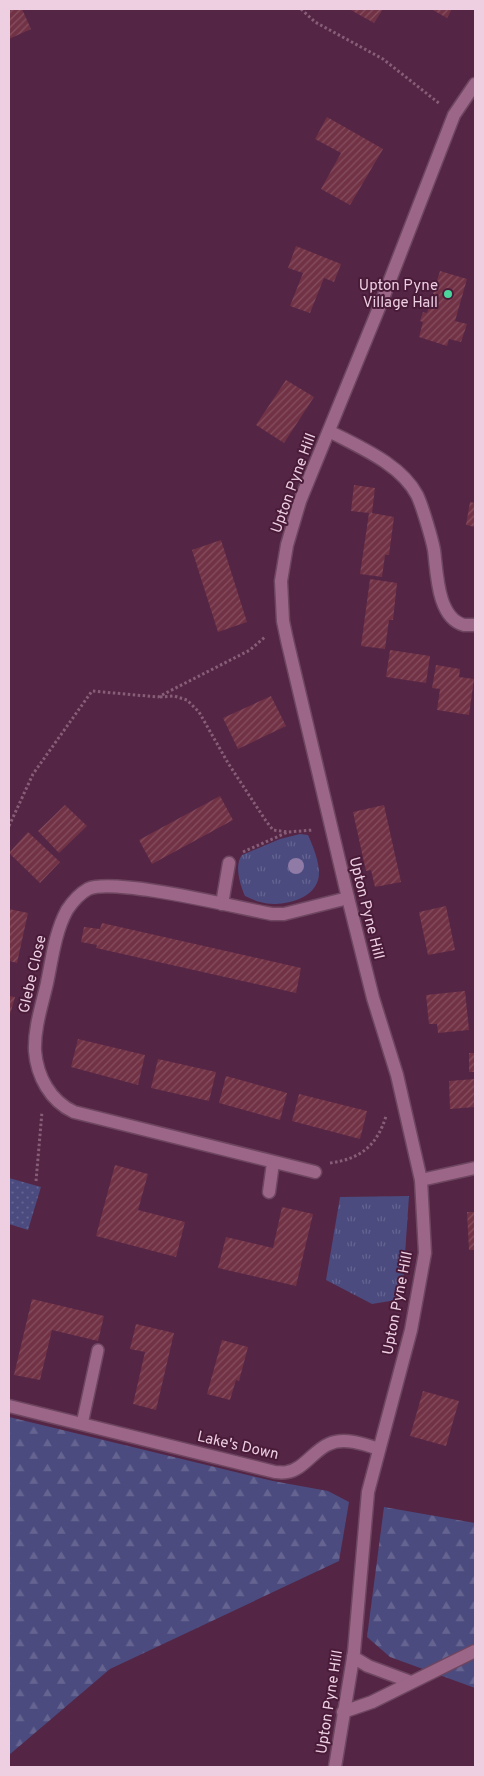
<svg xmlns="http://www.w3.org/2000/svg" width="484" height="1776" font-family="Overpass,sans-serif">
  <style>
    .grass { fill: url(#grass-tufts) }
    .forest { fill: url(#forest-firs) }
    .park { fill: url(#park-dots) }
    .building { fill: url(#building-hatch) }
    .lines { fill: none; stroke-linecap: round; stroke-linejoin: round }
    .service-casing { stroke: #6e4661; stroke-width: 14 }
    .minor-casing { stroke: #6e4661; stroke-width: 15 }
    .path { stroke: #875e78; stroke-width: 3; stroke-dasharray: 2.5 2.5; stroke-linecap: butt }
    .service { stroke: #9b6687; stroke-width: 11 }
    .minor { stroke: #9b6687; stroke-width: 12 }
    .tree { fill: #8f7ba6 }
    .poi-dot { fill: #4bd49b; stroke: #491b39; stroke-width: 2 }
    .labels { text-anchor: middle; stroke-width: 4; stroke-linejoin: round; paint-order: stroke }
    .poi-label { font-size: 15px; fill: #edcfe1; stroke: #491b39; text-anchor: end }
    .street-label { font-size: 15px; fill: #edcfe1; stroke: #491b39 }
  </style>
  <defs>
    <pattern id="grass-tufts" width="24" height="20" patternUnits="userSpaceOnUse" patternTransform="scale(1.25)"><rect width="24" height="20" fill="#4b4b7f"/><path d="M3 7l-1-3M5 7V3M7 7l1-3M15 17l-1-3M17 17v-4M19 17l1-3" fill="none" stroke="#656491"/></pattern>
    <pattern id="forest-firs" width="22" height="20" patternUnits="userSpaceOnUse" patternTransform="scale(1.25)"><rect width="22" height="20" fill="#4b4b7f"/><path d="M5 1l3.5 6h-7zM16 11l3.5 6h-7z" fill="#656491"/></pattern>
    <pattern id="park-dots" width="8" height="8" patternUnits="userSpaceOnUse" patternTransform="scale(1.25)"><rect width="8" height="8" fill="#4b4b7f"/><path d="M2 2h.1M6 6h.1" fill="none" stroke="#656491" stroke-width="1.8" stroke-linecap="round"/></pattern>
    <pattern id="building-hatch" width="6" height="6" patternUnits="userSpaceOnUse" patternTransform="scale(1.25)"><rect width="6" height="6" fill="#713246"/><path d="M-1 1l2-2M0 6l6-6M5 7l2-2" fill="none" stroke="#864f60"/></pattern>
  </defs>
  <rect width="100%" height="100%" fill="#542544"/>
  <!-- grass -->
  <g class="grass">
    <path d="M 300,834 L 308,835 C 313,846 319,861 319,873 C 319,900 280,908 260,902 C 255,901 250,898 245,896 C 240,885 234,865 242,855 L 280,839 Z"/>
    <polygon points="409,1196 402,1299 372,1304 326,1280 340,1197"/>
  </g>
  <!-- forest -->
  <g class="forest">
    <polygon points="9,1417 273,1481 328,1491 349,1502 339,1561 110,1669 9,1755"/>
    <polygon points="384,1507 475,1523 475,1688 390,1657 367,1637"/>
  </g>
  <!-- park -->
  <polygon class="park" points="9,1178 41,1187 28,1230 9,1224"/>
  <!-- building -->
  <g class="building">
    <polygon points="9,9 22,9 31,29 9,39"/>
    <polygon points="349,9 383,9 374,23"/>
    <polygon points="431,9 452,9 447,18"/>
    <polygon points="327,117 383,149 350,205 321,189 341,153 315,139"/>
    <polygon points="296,246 341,264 334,282 324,278 310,313 290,306 303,273 288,268"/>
    <polygon points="440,271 467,279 455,321 467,324 461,342 449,339 447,346 419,337 423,322 420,321 423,312 427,313"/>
    <polygon points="286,380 314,397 284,443 256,425"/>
    <polygon points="354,485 375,488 372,513 394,517 389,555 385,555 382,577 360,574 369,513 351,511"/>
    <polygon points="470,502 475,503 475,527 466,525"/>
    <polygon points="221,540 247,622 218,632 192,550"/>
    <polygon points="370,579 397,583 393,620 389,620 385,649 361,646"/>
    <polygon points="390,650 430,656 426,683 386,677"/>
    <polygon points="436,665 460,669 459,677 474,679 469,715 437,710 440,689 432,688"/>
    <polygon points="271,696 286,726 238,749 223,718"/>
    <polygon points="220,796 233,820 152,864 139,840"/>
    <polygon points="65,805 87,826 59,853 38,831"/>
    <polygon points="384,805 401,882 375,887 371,870 366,871 353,812"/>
    <polygon points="28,832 60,862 40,883 9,853"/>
    <polygon points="446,906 455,950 428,955 419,912"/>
    <polygon points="9,909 28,913 17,963 9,961"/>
    <polygon points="102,923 301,968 296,993 96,948 97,945 81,942 84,927 100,929"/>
    <polygon points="465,991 469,1030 438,1033 437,1024 429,1024 426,995"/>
    <polygon points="9,996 15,997 9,1018"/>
    <polygon points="78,1039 145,1055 138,1085 71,1067"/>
    <rect x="469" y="1053" width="6" height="19"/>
    <polygon points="158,1059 216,1072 209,1101 151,1088"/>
    <polygon points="226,1076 287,1093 280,1120 219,1103"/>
    <polygon points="475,1079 475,1107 450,1109 449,1081"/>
    <polygon points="299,1094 367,1111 360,1139 292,1121"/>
    <polygon points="115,1165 148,1174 138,1210 185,1222 176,1257 96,1236"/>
    <polygon points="282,1207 313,1214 296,1286 218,1268 226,1237 273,1248"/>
    <polygon points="467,1212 475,1212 475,1250 469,1250"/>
    <polygon points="32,1299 104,1316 98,1341 52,1330 40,1380 14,1375"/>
    <polygon points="136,1324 174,1333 156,1410 133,1404 145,1352 130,1349"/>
    <polygon points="222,1340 248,1347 239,1381 236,1380 230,1400 207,1394"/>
    <polygon points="423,1391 459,1401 446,1446 410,1436"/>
  </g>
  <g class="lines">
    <!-- service casing -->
    <g class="service-casing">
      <polyline id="service" points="82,1424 98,1350"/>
    </g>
    <!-- minor casing -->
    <g class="minor-casing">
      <g id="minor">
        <path d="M 329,431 C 359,447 401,464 417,495 C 422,505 432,539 434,550 C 437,572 437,618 464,625 C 467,625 472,625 475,625"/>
        <polyline points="222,904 229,863"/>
        <path d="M 315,1172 L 74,1112 C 50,1101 37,1076 35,1051 C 34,1028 42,1005 47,983 C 52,959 55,932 67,910 C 73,901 79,894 88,889 C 114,877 239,908 272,914 L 284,914 L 348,898"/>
        <polyline points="421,1180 475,1168"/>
        <polyline points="269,1192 273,1163"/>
        <path d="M 9,1406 L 275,1472 C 279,1472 283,1473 287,1472 C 303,1470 314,1450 329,1444 C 344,1437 364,1444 379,1449"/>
        <polyline points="353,1657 368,1666 411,1682"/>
        <polyline points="343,1712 372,1702 475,1651"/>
        <polyline points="335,1767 354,1652 368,1492 411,1330 425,1253 421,1180 397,1075 373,998 348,898 287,640 283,621 281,581 287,545 300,501 383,298 454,115 475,84"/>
      </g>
    </g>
    <!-- path -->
    <g class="path">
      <polyline points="301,9 315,22 383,59 440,104"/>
      <polyline points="160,697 174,696 187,700 199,712 228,763 266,821 273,830 288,832 313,830"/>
      <polyline points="9,826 33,774 92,691 158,697 250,650 266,636"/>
      <polyline points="243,852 288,832"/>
      <path d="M 330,1163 C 360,1159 377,1146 386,1116"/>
      <polyline points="36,1181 42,1112"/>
    </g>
    <!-- service -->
    <use href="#service" class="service"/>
    <!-- minor -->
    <use href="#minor" class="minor"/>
  </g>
  <!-- trees -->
  <circle class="tree" cx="296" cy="866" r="8"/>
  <!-- markers -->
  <circle class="poi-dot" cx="448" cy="294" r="5"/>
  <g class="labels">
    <!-- poi labels -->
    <g class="poi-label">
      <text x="438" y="290">Upton Pyne<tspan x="438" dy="17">Village Hall</tspan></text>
    </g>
    <!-- street labels -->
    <g class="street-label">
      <text transform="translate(293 483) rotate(-70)" y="5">Upton Pyne Hill</text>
      <text transform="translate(367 908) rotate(76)" y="5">Upton Pyne Hill</text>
      <text transform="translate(32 974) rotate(-77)" y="5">Glebe Close</text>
      <text transform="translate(397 1303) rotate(-79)" y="5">Upton Pyne Hill</text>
      <text transform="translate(238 1445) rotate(13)" y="5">Lake's Down</text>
      <text transform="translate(329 1702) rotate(-81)" y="5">Upton Pyne Hill</text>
    </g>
  </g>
  <!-- border -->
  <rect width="484" height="1776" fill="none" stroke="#edcfe1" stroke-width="20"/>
</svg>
